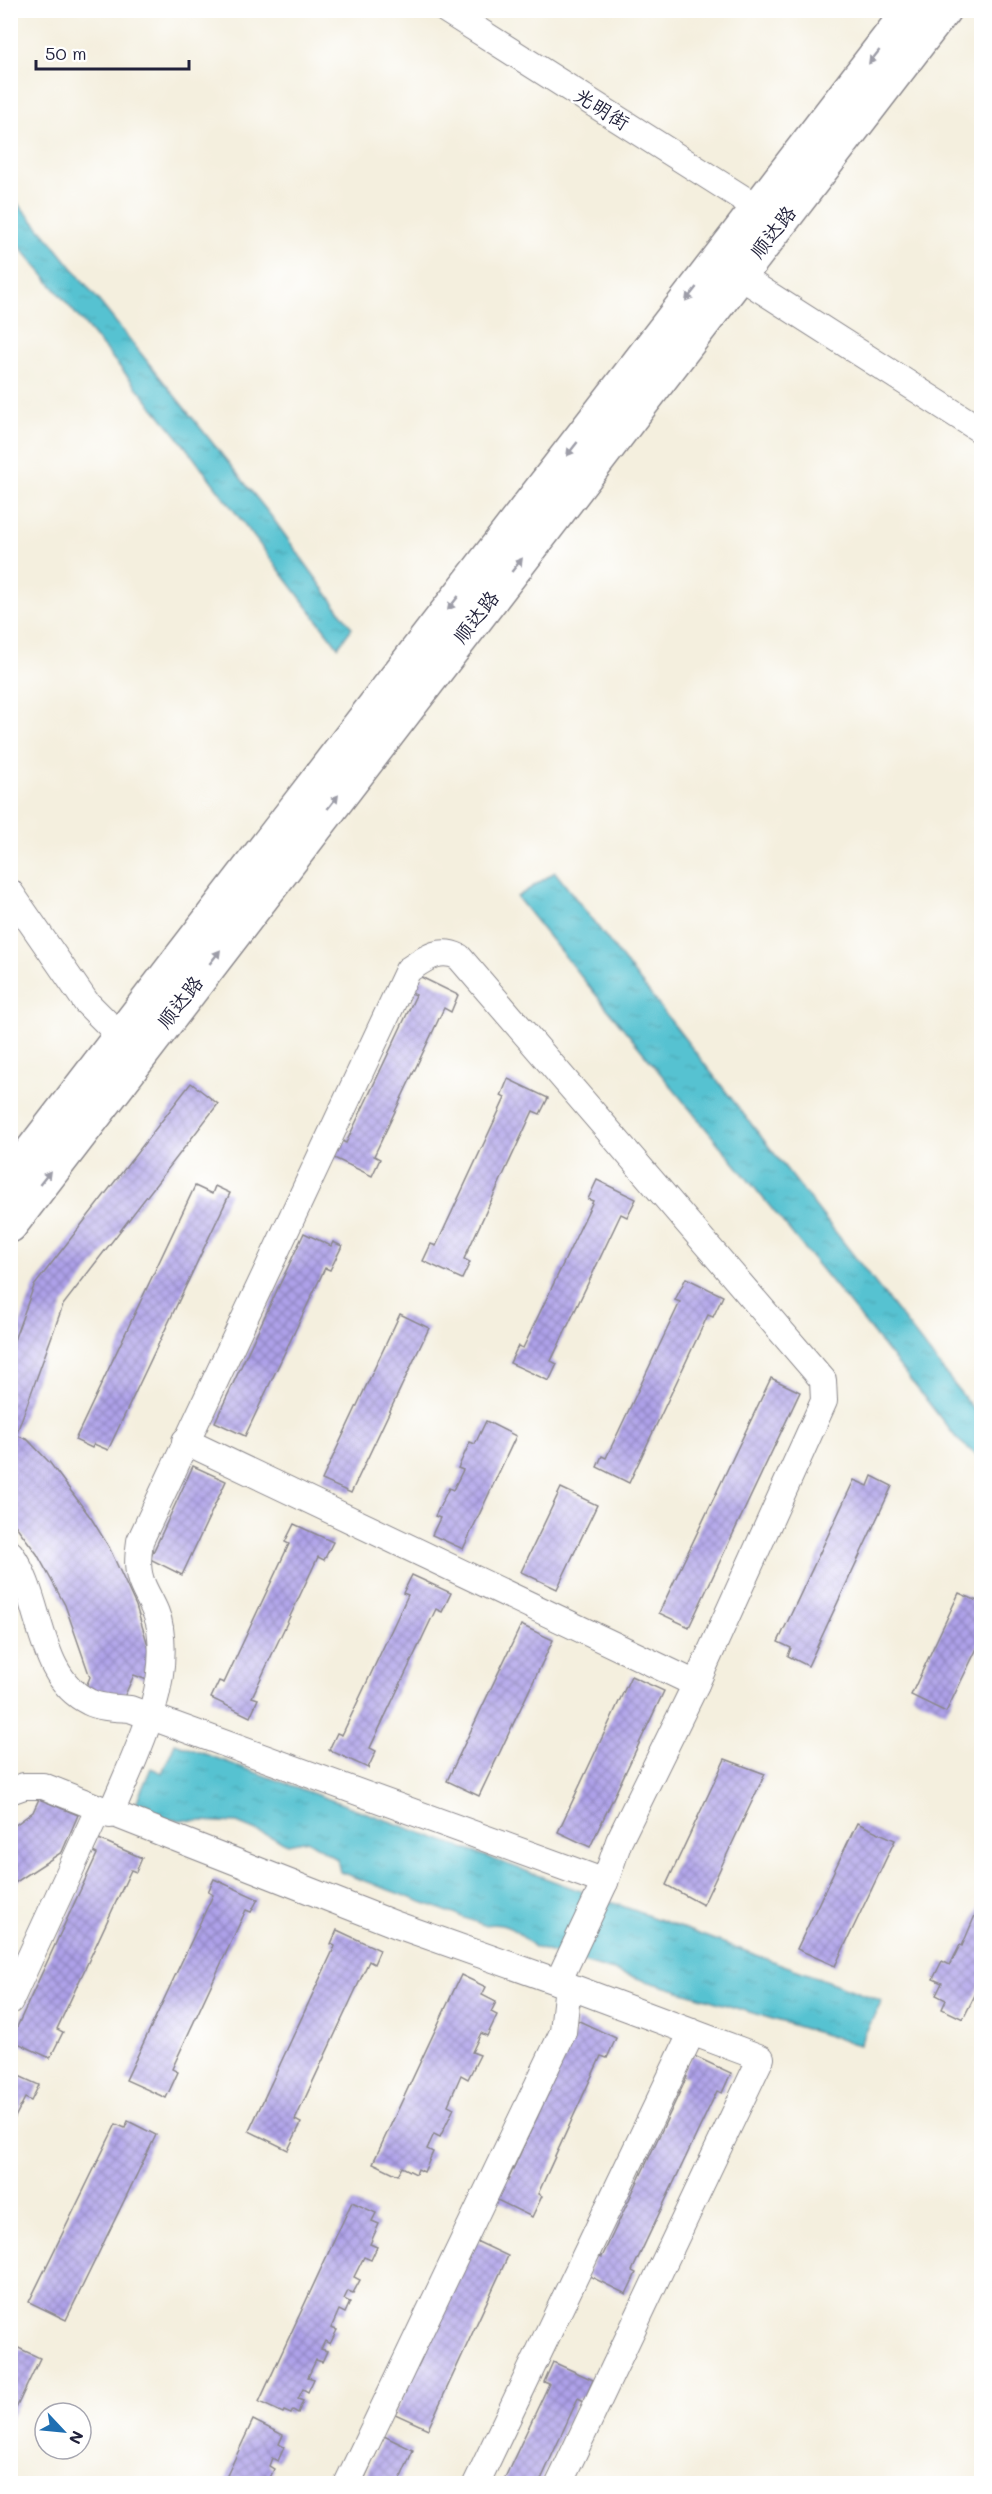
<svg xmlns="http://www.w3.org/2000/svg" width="992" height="2494" font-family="Mali,'LXGW WenKai TC',sans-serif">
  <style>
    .water { fill: url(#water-ripples); stroke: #3c7286; stroke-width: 1.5 }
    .building { fill: url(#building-cross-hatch) }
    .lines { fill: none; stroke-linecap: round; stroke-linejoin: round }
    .minor-casing { stroke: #8b888c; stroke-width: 28 }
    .major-casing { stroke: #8b888c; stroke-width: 36 }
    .minor { stroke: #fff; stroke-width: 26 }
    .major { stroke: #fff; stroke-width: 33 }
    .oneway { fill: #9c9ca7 }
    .labels { text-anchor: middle; stroke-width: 4.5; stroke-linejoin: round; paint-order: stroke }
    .street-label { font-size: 20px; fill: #22223b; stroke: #fff }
  </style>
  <defs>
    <pattern id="water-ripples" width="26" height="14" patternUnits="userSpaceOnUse" patternTransform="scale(1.5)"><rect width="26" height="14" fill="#57c2d1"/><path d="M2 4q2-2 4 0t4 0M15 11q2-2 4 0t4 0" fill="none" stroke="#4ba6b4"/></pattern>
    <pattern id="building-cross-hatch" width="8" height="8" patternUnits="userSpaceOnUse" patternTransform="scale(1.5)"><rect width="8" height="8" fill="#aea1e9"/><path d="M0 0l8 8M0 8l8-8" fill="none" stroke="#8d83be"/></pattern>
  </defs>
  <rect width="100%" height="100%" fill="#fff"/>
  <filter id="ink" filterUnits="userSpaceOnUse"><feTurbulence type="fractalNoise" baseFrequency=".0167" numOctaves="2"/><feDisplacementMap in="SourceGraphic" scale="12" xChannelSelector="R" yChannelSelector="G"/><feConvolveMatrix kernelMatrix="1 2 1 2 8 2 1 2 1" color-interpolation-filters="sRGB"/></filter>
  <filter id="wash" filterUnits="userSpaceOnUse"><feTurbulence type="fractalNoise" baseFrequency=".008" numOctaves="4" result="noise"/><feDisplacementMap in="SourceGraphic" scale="24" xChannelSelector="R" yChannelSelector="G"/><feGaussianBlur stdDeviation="1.35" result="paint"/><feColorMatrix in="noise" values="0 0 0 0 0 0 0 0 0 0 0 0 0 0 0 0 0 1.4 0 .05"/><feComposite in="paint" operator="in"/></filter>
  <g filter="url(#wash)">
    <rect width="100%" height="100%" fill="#f4efde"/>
    <!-- water -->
    <g class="water">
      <polygon points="10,195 50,240 271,516 352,628 338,647 178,437 11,236"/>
      <path d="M 555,872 L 981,1419 L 981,1459 L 957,1439 C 814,1255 662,1079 517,897 Z"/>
      <path d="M 175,1743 L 882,2001 L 859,2045 L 534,1947 C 518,1932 507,1921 484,1925 L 340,1872 L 337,1859 L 307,1840 L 288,1844 L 237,1823 L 165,1819 L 136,1803 L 151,1768 L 162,1773 Z"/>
    </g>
    <g id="blocks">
      <!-- building -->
      <g class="building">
        <polygon points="419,976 458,995 451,1012 444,1008 374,1156 380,1159 372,1176 334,1158 342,1141 346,1143 416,995 411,993"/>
        <polygon points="508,1079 548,1098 540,1114 533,1111 464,1259 470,1262 462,1279 423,1261 431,1244 436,1246 505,1098 501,1096"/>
        <polygon points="191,1083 218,1104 63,1305 16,1435 28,1440 50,1463 91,1518 109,1547 136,1606 154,1665 147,1680 134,1675 120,1706 85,1689 90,1677 65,1605 37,1554 10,1518 10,1351 34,1286"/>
        <polygon points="597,1180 636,1199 627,1217 621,1214 551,1361 557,1364 549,1381 510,1363 518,1346 523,1348 593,1201 588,1199"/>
        <polygon points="195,1186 212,1194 215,1186 230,1193 108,1450 94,1444 92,1448 75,1440"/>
        <polygon points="304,1233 331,1246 333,1242 342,1246 330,1270 325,1268 245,1436 215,1422"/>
        <polygon points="686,1278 723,1296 713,1317 708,1315 629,1483 597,1467 602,1456 606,1458 680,1302 675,1300"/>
        <polygon points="400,1314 429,1328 351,1493 322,1480"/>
        <polygon points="771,1378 800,1392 689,1627 659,1613"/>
        <polygon points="486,1421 516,1436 463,1549 432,1535 440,1518 435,1516 449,1488 453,1490 463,1470 458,1468 470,1442 475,1444"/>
        <polygon points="193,1466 226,1481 182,1575 150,1559"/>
        <polygon points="872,1476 892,1486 808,1666 788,1656 791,1648 778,1642 854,1480 868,1486"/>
        <polygon points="561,1488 597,1505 557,1589 521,1572"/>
        <polygon points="294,1524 333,1542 324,1560 318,1557 252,1697 258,1699 250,1717 211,1698 219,1681 224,1683 289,1544 285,1542"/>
        <polygon points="412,1575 451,1593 442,1612 436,1609 370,1748 376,1751 368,1768 329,1750 337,1733 342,1735 408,1595 403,1593"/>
        <polygon points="959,1593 982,1603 982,1638 946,1712 911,1695"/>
        <polygon points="521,1625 553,1640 479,1796 447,1781"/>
        <polygon points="631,1676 664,1691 590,1847 558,1832"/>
        <polygon points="725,1759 765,1774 703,1905 666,1885"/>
        <polygon points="39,1799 78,1815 62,1852 10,1886 10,1829 33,1812"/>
        <polygon points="857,1823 895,1840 835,1966 797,1949"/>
        <polygon points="99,1839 142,1858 136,1872 131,1870 57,2029 63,2032 50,2058 11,2040 97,1854 93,1852"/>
        <polygon points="214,1879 258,1899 251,1912 246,1910 172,2069 178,2072 166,2098 126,2080 213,1895 208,1892"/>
        <polygon points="982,1899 982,1981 963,2019 942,2009 946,2000 936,1995 942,1983 933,1979 942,1961 950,1965 960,1945 962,1946"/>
        <polygon points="337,1930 380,1950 374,1964 369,1961 295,2120 301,2123 288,2150 249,2131 335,1946 331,1944"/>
        <polygon points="461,1975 486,1987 482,1995 496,2002 491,2012 497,2015 487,2036 481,2033 472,2052 480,2055 468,2079 461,2075 448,2105 454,2108 440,2137 434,2134 427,2149 433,2152 424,2172 418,2169 416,2174 402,2167 398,2175 373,2163"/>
        <polygon points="577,2020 616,2038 607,2058 601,2056 538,2194 542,2196 532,2217 493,2198 502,2177 508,2180 572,2042"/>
        <polygon points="692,2055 731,2073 722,2093 717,2091 632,2271 636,2273 626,2294 587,2275 596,2254 602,2257 687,2077 682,2075"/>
        <polygon points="10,2072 39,2085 31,2101 25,2098 10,2127"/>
        <polygon points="128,2121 156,2135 66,2320 29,2302 116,2124 125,2128"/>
        <polygon points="352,2202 376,2213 372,2221 379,2224 370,2244 377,2247 371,2260 364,2257 354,2277 360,2280 353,2293 348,2291 344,2299 350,2302 345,2313 339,2310 331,2328 337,2330 330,2344 325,2341 321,2349 327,2351 322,2362 316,2360 308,2377 314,2379 308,2392 303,2389 298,2399 303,2401 298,2413 293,2410 291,2414 284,2411 283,2413 259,2402"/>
        <polygon points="476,2241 508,2256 428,2429 395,2414"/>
        <polygon points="10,2344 40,2358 10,2421"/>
        <polygon points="553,2362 593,2380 584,2401 578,2398 539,2484 502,2484 549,2384 544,2382"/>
        <polygon points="253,2420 283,2435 279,2444 284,2447 278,2461 272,2458 269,2466 274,2469 269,2480 264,2477 261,2484 223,2484"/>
        <polygon points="384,2436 413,2450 398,2484 362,2484"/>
      </g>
    </g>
  </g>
  <g filter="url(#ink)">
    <use href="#blocks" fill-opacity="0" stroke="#8b888c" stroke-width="1.5"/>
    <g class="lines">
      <!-- minor casing -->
      <g class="minor-casing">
        <g id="minor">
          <polyline points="446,10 758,208"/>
          <polyline points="724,266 982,431"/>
          <polyline points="10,892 86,1002 120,1036"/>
          <polyline points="185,1441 696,1684 619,1841 605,1882"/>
          <path d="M 10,1553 C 43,1597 36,1677 89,1702 C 100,1708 117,1708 130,1709 L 605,1882 L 558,1982"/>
          <polyline points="10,1791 24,1786 43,1786 397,1925 558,1982 761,2058 559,2484"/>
          <path d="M 110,1815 C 134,1756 170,1693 160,1628 C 158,1612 149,1600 143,1586 C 136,1571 138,1556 140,1541 L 408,970 C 425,959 439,947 459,957 L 823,1380 L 824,1401 L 696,1684"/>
          <polyline points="10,2001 98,1810"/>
          <polyline points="347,2484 563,2032 568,1985"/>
          <polyline points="476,2484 692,2032"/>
        </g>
      </g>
      <!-- major casing -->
      <g class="major-casing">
        <g id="major">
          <polyline points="10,1179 910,10"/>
          <polyline points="10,1226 944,10"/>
        </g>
      </g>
      <!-- minor -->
      <use href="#minor" class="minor"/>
      <!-- major -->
      <use href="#major" class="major"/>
    </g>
    <!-- one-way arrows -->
    <defs><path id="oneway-solid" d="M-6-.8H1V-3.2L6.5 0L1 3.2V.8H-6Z" transform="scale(1.5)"/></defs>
    <g class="oneway">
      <use href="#oneway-solid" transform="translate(874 57) rotate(128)"/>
      <use href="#oneway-solid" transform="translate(691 294) rotate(128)"/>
      <use href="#oneway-solid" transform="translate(572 449) rotate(128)"/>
      <use href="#oneway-solid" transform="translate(517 565) rotate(-52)"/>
      <use href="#oneway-solid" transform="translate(453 603) rotate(128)"/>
      <use href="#oneway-solid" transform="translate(333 802) rotate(-52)"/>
      <use href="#oneway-solid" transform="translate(215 957) rotate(-52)"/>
      <use href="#oneway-solid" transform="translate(45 1178) rotate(-52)"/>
    </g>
  </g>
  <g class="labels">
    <!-- street labels -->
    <g class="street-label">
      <text transform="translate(602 109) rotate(32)" y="7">光明街</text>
      <text transform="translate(773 232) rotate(-52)" y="7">顺达路</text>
      <text transform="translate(476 617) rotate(-52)" y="7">顺达路</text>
      <text transform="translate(180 1002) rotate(-52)" y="7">顺达路</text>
    </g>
  </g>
  <!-- margin -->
  <rect width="992" height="2494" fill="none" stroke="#fff" stroke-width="36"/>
  <!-- north arrow -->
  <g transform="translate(63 2431) rotate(116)"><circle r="28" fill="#ffffff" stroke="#a7a7b1" stroke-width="1.5"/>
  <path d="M0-4.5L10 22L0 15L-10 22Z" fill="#1f6fb2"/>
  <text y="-9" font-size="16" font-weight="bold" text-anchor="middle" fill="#22223b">N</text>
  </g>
  <!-- scale -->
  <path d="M36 60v9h153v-9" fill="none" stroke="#22223b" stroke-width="3"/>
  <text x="45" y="60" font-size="18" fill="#22223b" stroke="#ffffff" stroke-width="4.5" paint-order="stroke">50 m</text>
</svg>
